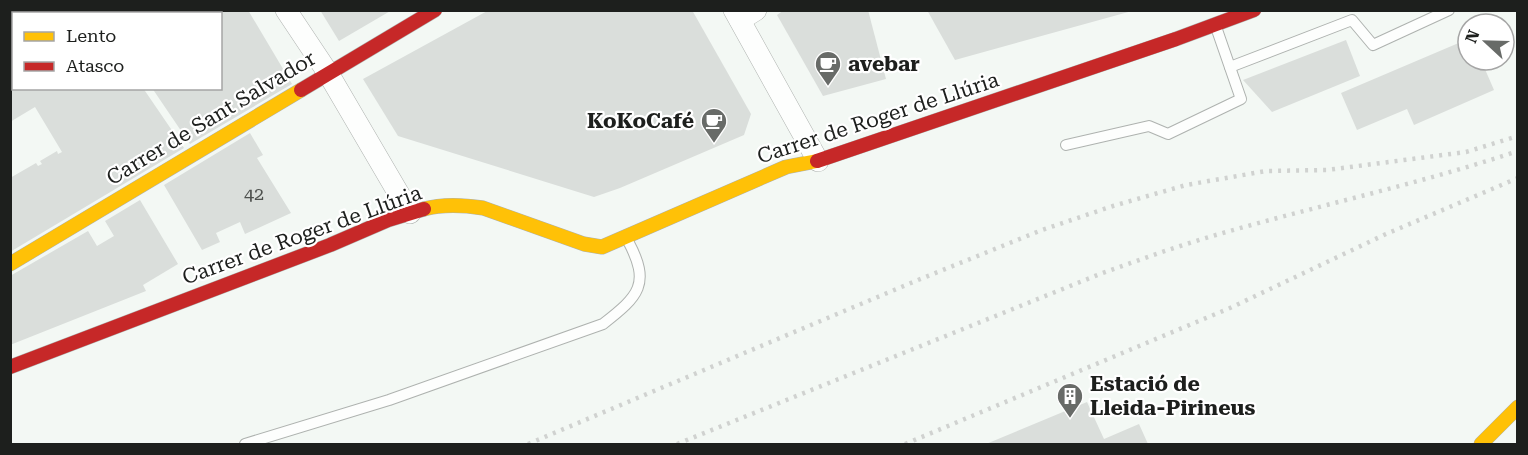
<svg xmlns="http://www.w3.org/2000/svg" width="1528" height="455" font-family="'Roboto Serif',serif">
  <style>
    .building { fill: #dadedb }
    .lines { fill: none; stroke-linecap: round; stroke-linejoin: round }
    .lane-casing { stroke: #aeb2af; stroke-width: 12 }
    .street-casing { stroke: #aeb2af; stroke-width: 22 }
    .slow-casing { stroke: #aeb2af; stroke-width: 15 }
    .jam-casing { stroke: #aeb2af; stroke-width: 15 }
    .lane { stroke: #fdfefd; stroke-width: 10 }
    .street { stroke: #fdfefd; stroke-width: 21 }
    .slow { stroke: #ffc107; stroke-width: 14 }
    .jam { stroke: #c62828; stroke-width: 14 }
    .rail { stroke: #d0d2d0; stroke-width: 4.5; stroke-dasharray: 3 6; stroke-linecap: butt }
    .labels { text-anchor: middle; stroke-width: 4.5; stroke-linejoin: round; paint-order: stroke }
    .number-label { font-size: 18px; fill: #4e514e }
    .poi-label { font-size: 21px; font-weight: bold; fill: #1d1f1d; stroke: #fff; text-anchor: start }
    .street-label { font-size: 21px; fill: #1d1f1d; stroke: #fff }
  </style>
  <rect width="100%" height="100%" fill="#f3f8f4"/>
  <!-- building -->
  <g class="building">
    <polygon points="10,10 248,10 292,84 190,144 152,88 220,88 220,14 14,14 14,88 143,88 184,148 10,252 10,178 36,163 38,166 42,164 40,161 57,151 58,154 62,152 35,107 10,122"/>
    <polygon points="320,10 392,10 339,41"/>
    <polygon points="489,10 692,10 751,114 744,135 620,188 594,197 398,136 363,79"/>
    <polygon points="784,10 868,10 886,79 823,96 777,15"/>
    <polygon points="927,10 1132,10 1132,11 955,60"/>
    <polygon points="1468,39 1468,60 1481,60 1494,90 1414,125 1407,109 1357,130 1341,93"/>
    <polygon points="1346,40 1360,76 1272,112 1243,80"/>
    <polygon points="250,133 263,155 257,158 291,213 245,234 240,222 216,233 220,242 202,250 164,185"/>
    <polygon points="140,200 178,264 143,285 146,291 10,345 10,276 88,231 97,246 114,236 105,221"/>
    <polygon points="1087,402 1104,439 1139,424 1148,444 986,444"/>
  </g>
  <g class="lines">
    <!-- lane casing -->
    <g class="lane-casing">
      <g id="lane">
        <polyline points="1230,67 1352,20 1373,45 1449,10"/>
        <polyline points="1066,145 1149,126 1168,134 1241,99 1216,27"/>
        <path d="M 245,444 L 389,400 L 603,324 C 639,296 651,284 628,241"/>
      </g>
    </g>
    <!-- street casing -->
    <g class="street-casing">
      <g id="street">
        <polyline points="286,10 328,73 410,213"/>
        <polyline points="734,10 818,161"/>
        <polyline points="740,20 756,10"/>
      </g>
    </g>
    <!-- slow casing -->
    <g class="slow-casing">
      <g id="slow">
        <path d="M 424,209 C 442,204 464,205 483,208 L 584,244 L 602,247 L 786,167 L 817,161"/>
        <polyline points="10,264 301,90"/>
        <polyline points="1481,444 1518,407"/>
      </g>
    </g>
    <!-- jam casing -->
    <g class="jam-casing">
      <g id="jam">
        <polyline points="301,90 435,10"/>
        <polyline points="817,161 1176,39 1254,10"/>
        <polyline points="10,367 330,245 388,220 424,209"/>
      </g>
    </g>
    <!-- lane -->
    <use href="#lane" class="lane"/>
    <!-- street -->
    <use href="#street" class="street"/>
    <!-- slow -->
    <use href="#slow" class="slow"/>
    <!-- jam -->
    <use href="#jam" class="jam"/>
    <!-- rail -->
    <g class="rail">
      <polyline points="528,444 918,280 1042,230 1113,206 1186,185 1266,171 1327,170 1466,152 1518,136"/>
      <path d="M 677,444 L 1100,274 C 1136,261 1172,248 1209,237 C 1311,207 1416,185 1518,151"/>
      <polyline points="905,444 1230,308 1386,234 1518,178"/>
    </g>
  </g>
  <!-- icons -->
  <defs>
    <g id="cafe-pin" transform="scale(1.35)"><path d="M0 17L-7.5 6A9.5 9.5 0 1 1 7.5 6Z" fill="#686b68" stroke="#fff"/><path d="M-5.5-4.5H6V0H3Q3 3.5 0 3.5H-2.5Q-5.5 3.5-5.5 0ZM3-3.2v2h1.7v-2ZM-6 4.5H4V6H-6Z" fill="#fff"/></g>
    <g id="building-pin" transform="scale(1.35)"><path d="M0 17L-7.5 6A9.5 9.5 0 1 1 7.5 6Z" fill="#686b68" stroke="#fff"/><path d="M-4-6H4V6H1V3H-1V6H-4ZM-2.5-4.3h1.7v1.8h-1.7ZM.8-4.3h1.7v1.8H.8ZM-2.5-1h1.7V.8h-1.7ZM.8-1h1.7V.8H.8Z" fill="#fff"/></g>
  </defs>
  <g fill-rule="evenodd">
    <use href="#cafe-pin" x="828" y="64"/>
    <use href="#cafe-pin" x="714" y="121"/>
    <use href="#building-pin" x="1070" y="396"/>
  </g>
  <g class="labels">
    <!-- number labels -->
    <g class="number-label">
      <text x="254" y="200">42</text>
    </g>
    <!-- poi labels -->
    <g class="poi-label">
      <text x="848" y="71">avebar</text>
      <text x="694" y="128" text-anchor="end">KoKoCafé</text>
      <text x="1090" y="391">Estació de<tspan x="1090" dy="24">Lleida-Pirineus</tspan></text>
    </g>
    <!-- street labels -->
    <g class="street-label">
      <text transform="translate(211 118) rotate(-31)" y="7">Carrer de Sant Salvador</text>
      <text transform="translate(878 118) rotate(-18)" y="7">Carrer de Roger de Llúria</text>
      <text transform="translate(302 235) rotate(-20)" y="7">Carrer de Roger de Llúria</text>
    </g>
  </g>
  <!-- border -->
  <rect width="1528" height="455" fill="none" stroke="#1d1f1d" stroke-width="24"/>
  <!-- legend -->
  <rect x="12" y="12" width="210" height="78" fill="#ffffff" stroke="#a5a5a5" stroke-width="1.5"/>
  <rect x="24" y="32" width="30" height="9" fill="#ffc107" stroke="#a5a5a5" stroke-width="1.5"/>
  <text x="66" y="42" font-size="18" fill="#1d1f1d">Lento</text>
  <rect x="24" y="62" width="30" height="9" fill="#c62828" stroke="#a5a5a5" stroke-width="1.5"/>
  <text x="66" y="72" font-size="18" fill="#1d1f1d">Atasco</text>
  <!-- north arrow -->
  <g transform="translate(1486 42) rotate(292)"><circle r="28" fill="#ffffff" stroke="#a5a5a5" stroke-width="1.5"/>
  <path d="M0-4.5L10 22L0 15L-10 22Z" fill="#686b68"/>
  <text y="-9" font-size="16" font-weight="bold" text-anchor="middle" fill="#1d1f1d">N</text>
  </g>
</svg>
